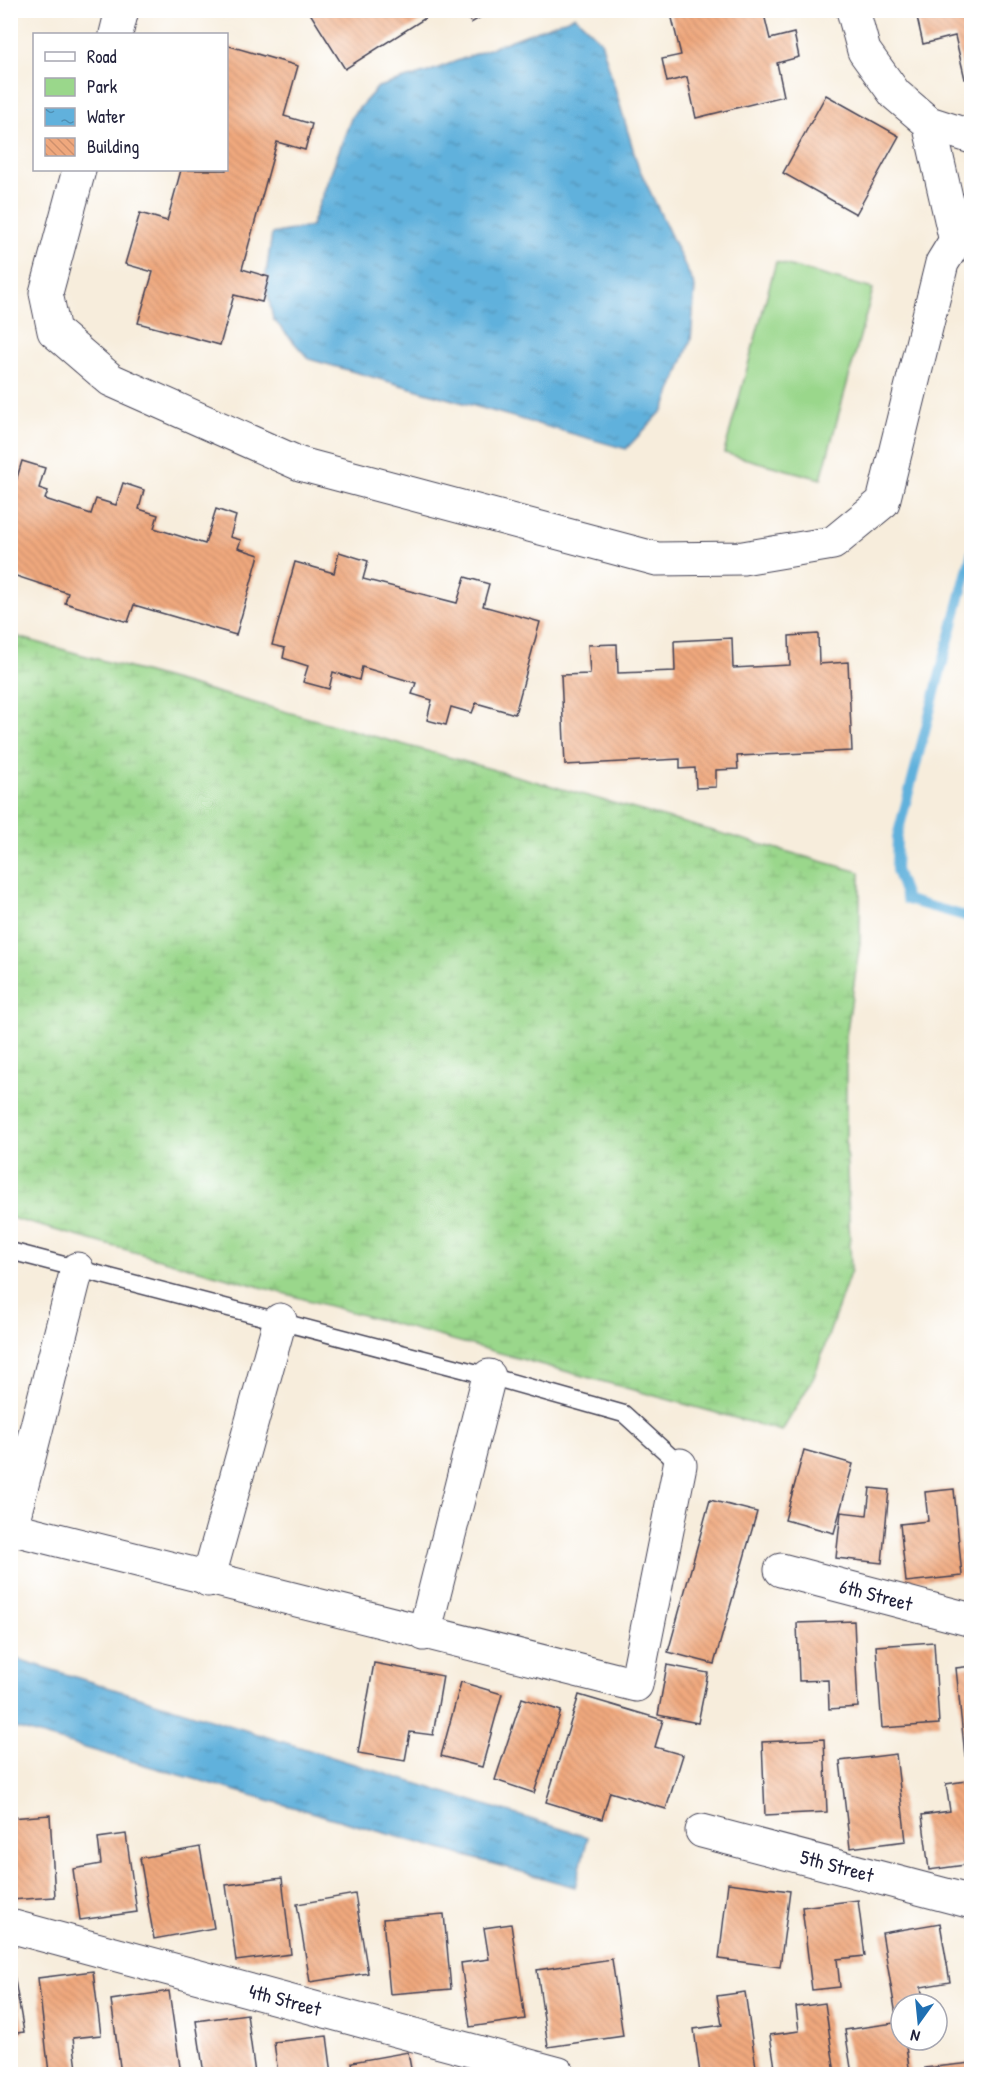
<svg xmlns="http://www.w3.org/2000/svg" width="982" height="2085" font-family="'Patrick Hand',sans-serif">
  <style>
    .green { fill: #9ad78b; stroke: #5e7c63; stroke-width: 1.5 }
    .wetland { fill: url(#wetland-marsh); stroke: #5e7c63; stroke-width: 1.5 }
    .water { fill: url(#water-ripples); stroke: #426a8c; stroke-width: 1.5 }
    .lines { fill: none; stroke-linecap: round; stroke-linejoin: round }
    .stream { stroke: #61b1dc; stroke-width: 10 }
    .building { fill: url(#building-back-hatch) }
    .service-casing { stroke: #424053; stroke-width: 19 }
    .minor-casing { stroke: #424053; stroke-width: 35 }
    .service { stroke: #fff; stroke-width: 16 }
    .minor { stroke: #fff; stroke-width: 33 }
    .labels { text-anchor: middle; stroke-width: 4.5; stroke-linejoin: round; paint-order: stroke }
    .street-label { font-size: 20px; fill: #22223b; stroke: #fff }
  </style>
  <defs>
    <pattern id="wetland-marsh" width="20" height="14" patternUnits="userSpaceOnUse" patternTransform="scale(1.5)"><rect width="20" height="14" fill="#9ad78b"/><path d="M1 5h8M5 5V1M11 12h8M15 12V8" fill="none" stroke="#84b879"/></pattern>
    <pattern id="water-ripples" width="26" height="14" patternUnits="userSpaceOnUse" patternTransform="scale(1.5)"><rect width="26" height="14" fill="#61b1dc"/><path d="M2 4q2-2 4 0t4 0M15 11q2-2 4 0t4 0" fill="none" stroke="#5090b4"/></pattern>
    <pattern id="building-back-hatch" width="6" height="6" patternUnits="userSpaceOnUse" patternTransform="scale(1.5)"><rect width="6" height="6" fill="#efa87d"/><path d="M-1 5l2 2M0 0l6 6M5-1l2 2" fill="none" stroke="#cd906d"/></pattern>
  </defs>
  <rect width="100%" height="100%" fill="#fff"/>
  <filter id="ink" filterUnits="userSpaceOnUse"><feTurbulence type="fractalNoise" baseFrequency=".0167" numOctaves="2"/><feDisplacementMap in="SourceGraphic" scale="12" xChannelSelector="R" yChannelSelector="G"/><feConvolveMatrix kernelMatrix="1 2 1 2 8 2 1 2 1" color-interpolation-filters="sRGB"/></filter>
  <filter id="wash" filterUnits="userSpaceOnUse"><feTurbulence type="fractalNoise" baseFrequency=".008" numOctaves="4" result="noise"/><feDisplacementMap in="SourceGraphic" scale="24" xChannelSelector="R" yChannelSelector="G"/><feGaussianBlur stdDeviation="1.35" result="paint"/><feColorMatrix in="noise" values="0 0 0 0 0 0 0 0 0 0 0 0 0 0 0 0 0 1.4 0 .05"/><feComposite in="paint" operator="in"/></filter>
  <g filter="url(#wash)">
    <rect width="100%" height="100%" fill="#f7eddc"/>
    <!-- green -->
    <polygon class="green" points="776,262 873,289 821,479 724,453"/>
    <!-- wetland -->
    <polygon class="wetland" points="11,635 860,872 860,943 846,1037 846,1144 851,1270 814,1377 782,1431 11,1218"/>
    <!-- water -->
    <g class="water">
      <polygon points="575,16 601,41 638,166 695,287 691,340 664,409 626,449 309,359 273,319 265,281 272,234 311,226 352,116 378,87 428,72"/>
      <polygon points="11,1657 588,1837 575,1887 11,1727"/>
    </g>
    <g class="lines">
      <!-- stream -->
      <polyline class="stream" points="972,552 897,837 896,870 907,900 972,918"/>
    </g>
    <g id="blocks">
      <!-- building -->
      <g class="building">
        <polygon points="308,10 438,10 345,69"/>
        <polygon points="463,10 487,10 488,13 471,23"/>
        <polygon points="670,10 763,10 770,39 794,33 799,57 777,63 784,96 696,118 687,77 667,82 662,59 681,55"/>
        <polygon points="942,10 972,10 972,77 965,79 955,36 923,44 917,17"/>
        <polygon points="226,45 298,66 284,116 312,124 305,150 277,142 242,269 269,277 262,302 234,295 220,345 138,323 153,272 125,264 140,213 167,221 181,170 226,170"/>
        <polygon points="826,95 899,136 856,214 783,173"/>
        <polygon points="22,461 45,468 39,488 48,491 45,499 91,514 96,499 116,505 123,483 144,490 139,509 158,515 154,528 205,544 216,509 236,516 230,537 241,540 238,548 259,555 236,635 134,605 128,622 65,603 68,593 10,574 10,479 16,481"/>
        <polygon points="339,552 368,561 363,579 457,603 465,577 489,584 483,606 540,622 515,714 476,703 472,713 451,707 446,725 427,720 432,700 412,694 416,683 362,667 359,680 333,672 329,689 303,682 308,666 283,658 285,648 272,645 295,562 334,573"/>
        <polygon points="818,634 819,664 848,662 852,751 737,756 738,769 716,770 716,787 696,788 695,768 680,769 680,759 565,765 561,675 590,674 588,645 617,644 618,673 675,671 674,641 732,638 733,668 790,665 789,636"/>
        <polygon points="804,1450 853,1464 834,1533 785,1520"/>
        <polygon points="870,1488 889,1490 882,1563 836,1558 841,1512 867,1515"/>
        <polygon points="954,1489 962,1576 906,1582 900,1524 928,1521 925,1492"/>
        <polygon points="710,1500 757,1512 714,1664 668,1652"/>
        <polygon points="854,1621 858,1707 829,1709 828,1680 799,1681 797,1623"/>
        <polygon points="934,1642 939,1724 882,1728 876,1646"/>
        <polygon points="374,1663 443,1676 433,1735 410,1732 405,1761 358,1753"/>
        <polygon points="667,1665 708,1673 698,1723 658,1715"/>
        <polygon points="972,1666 972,1756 965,1756 956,1668"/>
        <polygon points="461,1682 502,1694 482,1767 441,1756"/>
        <polygon points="579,1695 663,1720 655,1747 683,1755 666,1809 610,1792 602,1819 546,1802"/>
        <polygon points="522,1698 561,1711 534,1793 495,1780"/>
        <polygon points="824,1739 827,1812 765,1815 762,1742"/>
        <polygon points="896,1754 906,1841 850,1848 840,1761"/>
        <polygon points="972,1780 972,1864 929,1870 922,1815 950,1811 946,1784"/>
        <polygon points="50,1815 55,1897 10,1900 10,1818"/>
        <polygon points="126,1834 137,1912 80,1920 73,1869 101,1864 98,1838"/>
        <polygon points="200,1847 214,1928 154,1939 140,1858"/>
        <polygon points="282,1878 291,1954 236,1961 226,1885"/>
        <polygon points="728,1883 790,1891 780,1967 719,1959"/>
        <polygon points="355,1894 368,1973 310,1982 297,1904"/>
        <polygon points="858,1900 865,1956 837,1959 840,1987 812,1990 802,1907"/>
        <polygon points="444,1914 451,1989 390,1994 383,1919"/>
        <polygon points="940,1923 950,1982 921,1987 924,2004 901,2004 901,2021 897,2021 882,1933"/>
        <polygon points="511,1924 525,2019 470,2027 461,1963 489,1959 484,1928"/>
        <polygon points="10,1952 24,2032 10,2034"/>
        <polygon points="612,1959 623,2036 548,2047 537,1970"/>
        <polygon points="93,1971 101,2035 73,2038 77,2069 49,2073 38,1978"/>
        <polygon points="169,1991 181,2074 121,2074 111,2000"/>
        <polygon points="745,1992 757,2074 700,2074 694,2029 722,2025 717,1996"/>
        <polygon points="825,2003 835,2074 776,2074 770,2035 799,2031 796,2007"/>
        <polygon points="247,2014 255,2074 204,2074 196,2021"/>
        <polygon points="901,2022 901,2040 905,2040 910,2074 852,2074 845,2030"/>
        <polygon points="327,2036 332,2074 278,2074 274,2042"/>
        <polygon points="408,2052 412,2074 354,2074 352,2062"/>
        <polygon points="972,2063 972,2074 926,2074 925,2068"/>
      </g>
    </g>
  </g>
  <g filter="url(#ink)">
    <use href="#blocks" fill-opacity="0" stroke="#424053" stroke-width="1.5"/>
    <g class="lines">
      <!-- service casing -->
      <g class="service-casing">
        <polyline id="service" points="10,1251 489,1376 624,1414 680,1465"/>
      </g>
      <!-- minor casing -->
      <g class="minor-casing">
        <g id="minor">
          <polyline points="853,10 864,51 895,94 929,123 972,137"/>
          <polyline points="116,34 122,10"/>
          <polyline points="929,123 955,237"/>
          <polyline points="79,170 46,293 54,331 111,380 300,464 657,559 743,558 833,543 883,502 942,263 972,214"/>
          <polyline points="10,1528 636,1685 680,1465"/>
          <polyline points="11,1528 77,1269"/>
          <polyline points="781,1570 972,1620"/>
          <polyline points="208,1580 280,1320"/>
          <polyline points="424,1634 489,1376"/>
          <polyline points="702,1831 972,1902"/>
          <polyline points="10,1926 559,2074"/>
        </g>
      </g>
      <!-- service -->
      <use href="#service" class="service"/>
      <!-- minor -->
      <use href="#minor" class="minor"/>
    </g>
  </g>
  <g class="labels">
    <!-- street labels -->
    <g class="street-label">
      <text transform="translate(876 1595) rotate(15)" y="7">6th Street</text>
      <text transform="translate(837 1866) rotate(15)" y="7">5th Street</text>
      <text transform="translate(285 2000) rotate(15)" y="7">4th Street</text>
    </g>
  </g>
  <!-- margin -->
  <rect width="982" height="2085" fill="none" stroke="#fff" stroke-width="36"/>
  <!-- legend -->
  <rect x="33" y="33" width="195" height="138" fill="#ffffff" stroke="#a7a7b1" stroke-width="1.5"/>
  <rect x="45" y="52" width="30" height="9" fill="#ffffff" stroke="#a7a7b1" stroke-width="1.5"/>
  <text x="87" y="63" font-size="18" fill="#22223b">Road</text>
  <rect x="45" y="78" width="30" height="18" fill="#9ad78b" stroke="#a7a7b1" stroke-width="1.5"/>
  <text x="87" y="93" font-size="18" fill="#22223b">Park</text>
  <rect x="45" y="108" width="30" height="18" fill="url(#water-ripples)" stroke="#a7a7b1" stroke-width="1.5"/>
  <text x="87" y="123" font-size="18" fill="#22223b">Water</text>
  <rect x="45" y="138" width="30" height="18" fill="url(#building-back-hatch)" stroke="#a7a7b1" stroke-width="1.5"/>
  <text x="87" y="153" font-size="18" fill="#22223b">Building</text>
  <!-- north arrow -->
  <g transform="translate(919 2022) rotate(195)"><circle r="28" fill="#ffffff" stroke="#a7a7b1" stroke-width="1.5"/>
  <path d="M0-4.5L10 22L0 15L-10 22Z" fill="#1f6fb2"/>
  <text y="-9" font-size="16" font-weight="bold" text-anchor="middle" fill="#22223b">N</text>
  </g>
</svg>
